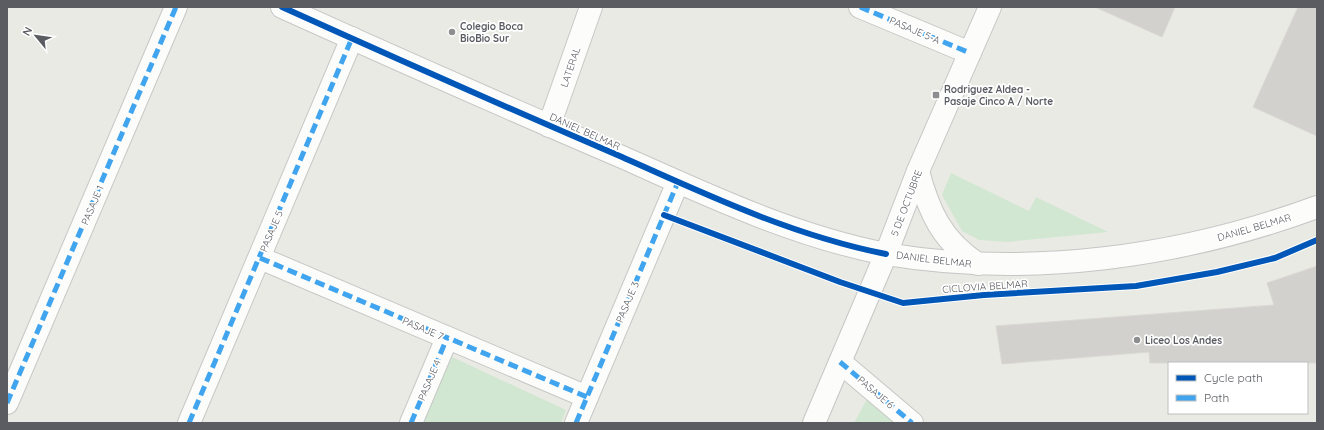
<svg xmlns="http://www.w3.org/2000/svg" width="1324" height="430" font-family="Quicksand,sans-serif">
  <style>
    .green { fill: #d1e7d1 }
    .building { fill: #d2d1ce; stroke: #d9d8d3 }
    .lines { fill: none; stroke-linecap: round; stroke-linejoin: round }
    .minor-casing { stroke: #c7c8c6; stroke-width: 24 }
    .tertiary-casing { stroke: #c7c8c6; stroke-width: 24 }
    .secondary-casing { stroke: #c5c6c5; stroke-width: 24 }
    .minor { stroke: #fcfcfb; stroke-width: 22 }
    .tertiary { stroke: #fcfcfb; stroke-width: 22 }
    .secondary { stroke: #fcfcfb; stroke-width: 22 }
    .quiet { stroke: #40a5ee; stroke-width: 5; stroke-dasharray: 10 5; stroke-linecap: butt }
    .cycleway-casing { stroke: #fff; stroke-width: 8 }
    .cycleway { stroke: #0057b8; stroke-width: 6 }
    .poi-dot { fill: #8c8e90; stroke: #fff; stroke-width: 1.5 }
    .labels { text-anchor: middle; stroke-width: 3.5; stroke-linejoin: round; paint-order: stroke }
    .poi-label { font-size: 10px; font-weight: bold; fill: #5a5c62; stroke: #fff; text-anchor: start }
    .street-label { font-size: 10px; fill: #5a5c62; stroke: #fff }
  </style>
  <rect width="100%" height="100%" fill="#eaeae4"/>
  <!-- green -->
  <g class="green">
    <polygon points="951,173 1029,211 1036,197 1108,232 1007,242 979,240 962,231 942,195"/>
    <polygon points="452,357 566,410 561,423 422,423"/>
    <polygon points="867,399 894,423 854,423"/>
  </g>
  <!-- building -->
  <g class="building">
    <polygon points="1095,7 1175,7 1162,37"/>
    <polygon points="1298,7 1317,7 1317,136 1253,107"/>
    <polygon points="1317,266 1317,363 1150,363 1149,352 1002,364 996,326 1274,305 1267,283"/>
  </g>
  <g class="lines">
    <!-- minor casing -->
    <g class="minor-casing">
      <g id="minor">
        <polyline points="860,7 970,53"/>
        <polyline points="549,126 591,7"/>
        <polyline points="260,258 587,397"/>
        <polyline points="840,362 912,423"/>
        <polyline points="7,403 176,7"/>
        <polyline points="189,423 352,38"/>
        <polyline points="411,423 447,338"/>
        <polyline points="576,423 678,182"/>
      </g>
    </g>
    <!-- tertiary casing -->
    <g class="tertiary-casing">
      <path id="tertiary" d="M 282,7 C 395,58 508,108 622,157 C 707,195 794,236 886,254"/>
    </g>
    <!-- secondary casing -->
    <g class="secondary-casing">
      <g id="secondary">
        <path d="M 918,171 C 929,212 942,241 978,264"/>
        <path d="M 886,254 C 1030,278 1181,257 1317,207"/>
        <polyline points="814,423 886,254 918,171 990,7"/>
      </g>
    </g>
    <!-- minor -->
    <use href="#minor" class="minor"/>
    <!-- tertiary -->
    <use href="#tertiary" class="tertiary"/>
    <!-- secondary -->
    <use href="#secondary" class="secondary"/>
    <!-- quiet -->
    <g class="quiet">
      <polyline points="860,7 970,53"/>
      <polyline points="260,258 587,397"/>
      <polyline points="840,362 912,423"/>
      <polyline points="7,403 176,7"/>
      <polyline points="189,423 352,38"/>
      <polyline points="411,423 447,338"/>
      <polyline points="576,423 678,182"/>
    </g>
    <!-- cycleway casing -->
    <g class="cycleway-casing">
      <g id="cycleway">
        <path d="M 282,7 C 395,58 508,108 622,157 C 707,195 794,236 886,254"/>
        <polyline points="664,215 840,282 903,303 984,295 1136,286 1217,272 1275,258 1317,240"/>
      </g>
    </g>
    <!-- cycleway -->
    <use href="#cycleway" class="cycleway"/>
  </g>
  <!-- markers -->
  <g class="poi-dot">
    <circle cx="452" cy="32" r="4"/>
    <rect x="932" y="91" width="8" height="8" rx="2"/>
    <circle cx="1137" cy="340" r="4"/>
  </g>
  <g class="labels">
    <!-- poi labels -->
    <g class="poi-label">
      <text x="460" y="30">Colegio Boca<tspan x="460" dy="12">BioBio Sur</tspan></text>
      <text x="944" y="93">Rodriguez Aldea -<tspan x="944" dy="12">Pasaje Cinco A / Norte</tspan></text>
      <text x="1145" y="344">Liceo Los Andes</text>
    </g>
    <!-- street labels -->
    <g class="street-label">
      <text transform="translate(915 30) rotate(23)" y="4">PASAJE 5-A</text>
      <text transform="translate(570 67) rotate(-71)" y="4">LATERAL</text>
      <text transform="translate(585 131) rotate(24)" y="4">DANIEL BELMAR</text>
      <text transform="translate(906 203) rotate(-69)" y="4">5 DE OCTUBRE</text>
      <text transform="translate(92 205) rotate(-67)" y="4">PASAJE 1</text>
      <text transform="translate(1254 227) rotate(-16)" y="4">DANIEL BELMAR</text>
      <text transform="translate(271 231) rotate(-67)" y="4">PASAJE 5</text>
      <text transform="translate(934 259) rotate(7)" y="4">DANIEL BELMAR</text>
      <text transform="translate(985 286) rotate(-4)" y="4">CICLOVIA BELMAR</text>
      <text transform="translate(627 302) rotate(-67)" y="4">PASAJE 3</text>
      <text transform="translate(423 328) rotate(23)" y="4">PASAJE 7</text>
      <text transform="translate(429 380) rotate(-67)" y="4">PASAJE 4</text>
      <text transform="translate(876 392) rotate(40)" y="4">PASAJE 6</text>
    </g>
  </g>
  <!-- border -->
  <rect width="1324" height="430" fill="none" stroke="#5a5c62" stroke-width="16"/>
  <!-- legend -->
  <rect x="1168" y="362" width="140" height="52" fill="#ffffff" stroke="#bdbec0"/>
  <rect x="1176" y="375" width="20" height="6" fill="#0057b8" stroke="#bdbec0"/>
  <text x="1204" y="382" font-size="12" fill="#5a5c62">Cycle path</text>
  <rect x="1176" y="395" width="20" height="6" fill="#40a5ee" stroke="#bdbec0"/>
  <text x="1204" y="402" font-size="12" fill="#5a5c62">Path</text>
  <!-- north arrow -->
  <g transform="translate(36 36) rotate(299)" stroke="#ffffff" stroke-width="3" paint-order="stroke">
  <path d="M0-3L7 15L0 10L-7 15Z" fill="#5a5c62"/>
  <text y="-6" font-size="11" font-weight="bold" text-anchor="middle" fill="#5a5c62">N</text>
  </g>
</svg>
